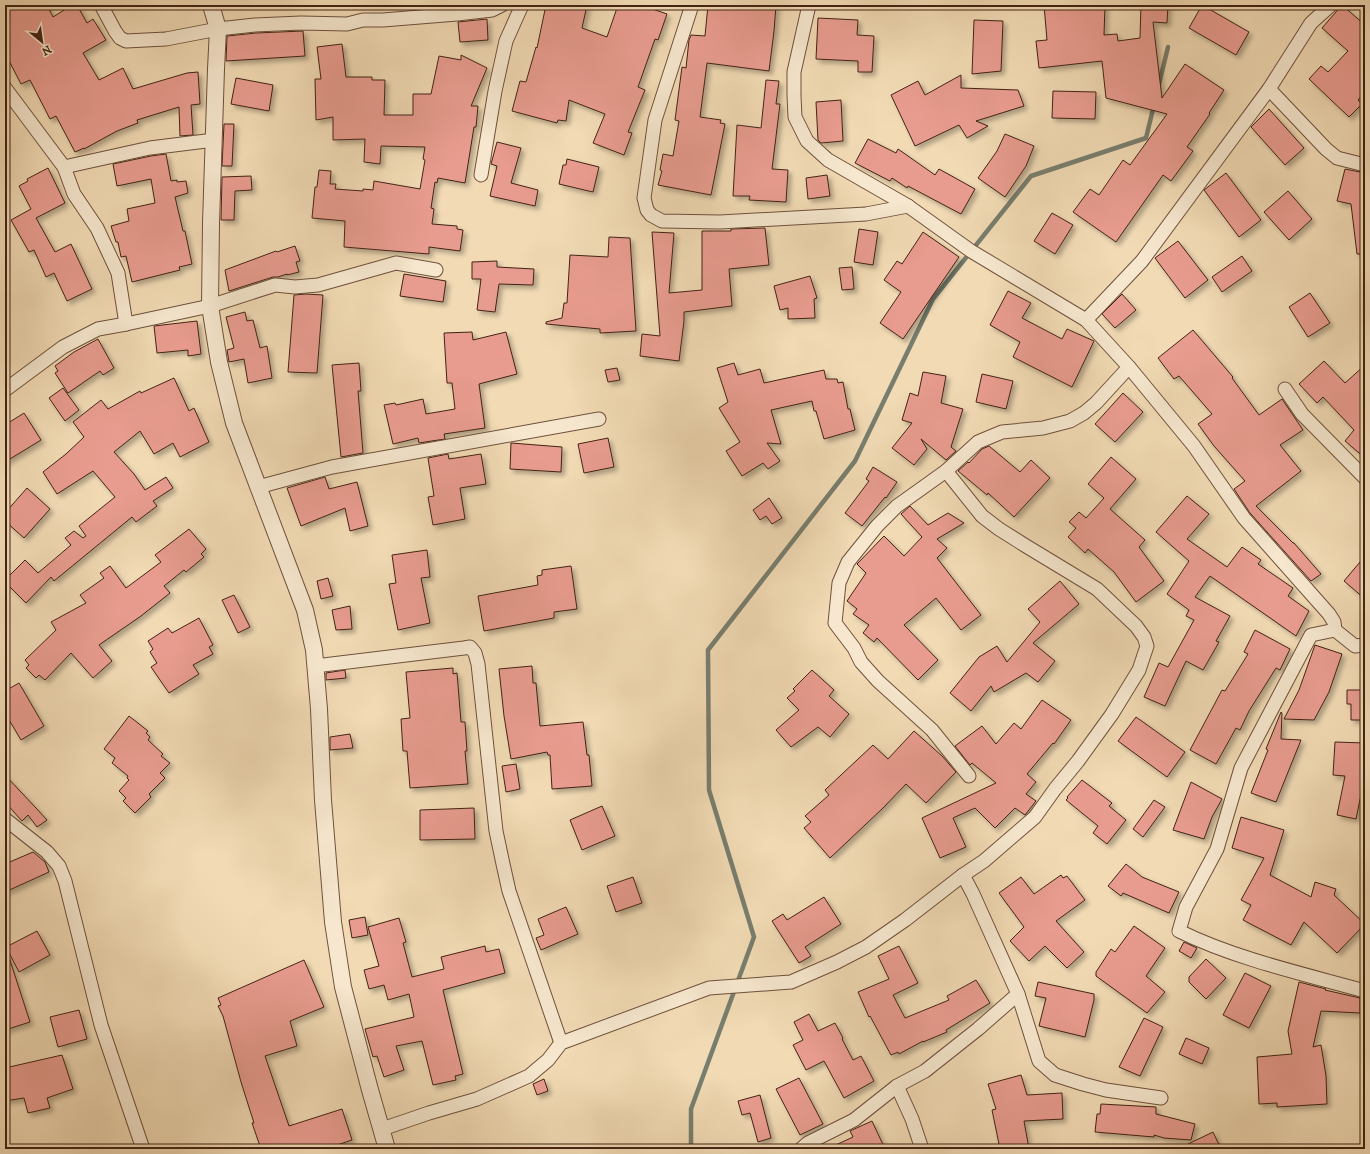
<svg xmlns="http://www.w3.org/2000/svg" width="1370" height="1154" font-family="'IM FELL DW Pica',serif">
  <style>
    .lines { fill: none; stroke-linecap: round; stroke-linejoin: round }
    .stream { stroke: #787e6e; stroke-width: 4.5 }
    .building { fill: #e89c8f; stroke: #432314; filter: url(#shadow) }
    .minor-casing { stroke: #6e513c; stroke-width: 15 }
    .tertiary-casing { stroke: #6e513c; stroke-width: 18 }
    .minor { stroke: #f6e7ce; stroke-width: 13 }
    .tertiary { stroke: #f6e7ce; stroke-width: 16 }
  </style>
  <defs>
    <filter id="shadow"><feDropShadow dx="3.5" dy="3.5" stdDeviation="2" flood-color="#0004"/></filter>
  </defs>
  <rect width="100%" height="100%" fill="#f1dab4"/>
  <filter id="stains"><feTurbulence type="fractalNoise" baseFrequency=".005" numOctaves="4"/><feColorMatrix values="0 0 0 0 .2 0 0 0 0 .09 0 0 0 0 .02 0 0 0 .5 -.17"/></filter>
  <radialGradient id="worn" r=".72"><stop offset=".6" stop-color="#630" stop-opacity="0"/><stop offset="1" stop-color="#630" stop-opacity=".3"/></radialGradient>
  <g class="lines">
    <!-- stream -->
    <g class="stream">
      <polyline points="1159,84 1168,47"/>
      <polyline points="691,1149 691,1109 754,937 709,790 708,650 855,461 933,299 1031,176 1146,138 1154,105"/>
    </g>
  </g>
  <!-- building -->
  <g class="building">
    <polygon points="5,5 47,5 53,17 72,5 77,5 87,23 93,19 106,40 83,53 99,80 123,68 133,89 187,73 198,72 200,104 191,105 193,135 180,136 179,107 137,120 138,123 117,131 84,149 84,148 75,152 56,116 50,119 30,80 21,84 5,53"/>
    <polygon points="546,5 587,5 582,28 607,37 618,5 641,5 667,14 658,40 655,39 638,87 645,90 628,132 632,133 624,155 593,143 605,114 569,100 566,121 558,120 557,123 512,111 520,81 526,82 536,47 537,48"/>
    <polygon points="708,5 776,5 774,31 769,71 707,63 700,117 721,120 720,123 725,124 711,195 658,185 662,171 660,170 663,154 673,156 679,121 675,120 682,67 686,68 689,40 691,35 705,36"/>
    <polygon points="1044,5 1105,5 1104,35 1117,34 1118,41 1140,38 1141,5 1168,5 1167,23 1153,22 1162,98 1185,64 1224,90 1209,113 1210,114 1187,147 1193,151 1171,181 1163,175 1116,242 1073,212 1090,189 1099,195 1123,160 1130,165 1167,114 1106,98 1102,61 1039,68 1036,41 1047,40"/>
    <polygon points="1202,5 1249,32 1236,55 1189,28"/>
    <polygon points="1342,5 1365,25 1365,92 1358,100 1362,104 1349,117 1309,79 1321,66 1328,72 1348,51 1322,28"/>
    <polygon points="818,18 858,20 857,35 874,36 872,72 858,72 858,61 816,59"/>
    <polygon points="487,19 488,40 460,42 458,22"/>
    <polygon points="974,20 1003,21 1001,71 972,74"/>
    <polygon points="303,31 305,56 226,61 227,36 256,33"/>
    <polygon points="342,44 346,77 372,77 372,80 385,80 384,115 413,115 413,94 431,94 439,56 461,60 461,55 487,68 471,106 478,106 476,127 474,127 465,183 438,178 437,183 435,182 431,208 434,209 432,224 457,226 457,229 463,230 460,251 429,247 429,254 344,247 345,221 312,218 315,187 317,187 319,170 331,171 330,184 336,184 335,189 363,191 363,189 373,190 374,181 420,189 425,160 423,159 425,147 381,146 380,164 364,162 365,139 333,140 333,117 316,120 315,79 321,79 317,47"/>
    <polygon points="961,75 961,88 1018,90 1024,106 976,121 988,126 967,138 959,125 915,146 891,95 918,81 925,95"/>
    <polygon points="236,78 273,85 269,111 231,104"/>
    <polygon points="766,80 779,81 776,104 780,104 772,169 788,170 786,202 749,200 750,196 733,196 737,125 761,128"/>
    <polygon points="1053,91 1096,92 1095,119 1052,118"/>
    <polygon points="841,100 843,141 821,143 818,140 816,102"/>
    <polygon points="1269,109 1304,148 1285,165 1251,127"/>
    <polygon points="224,124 234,124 232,166 222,166"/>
    <polygon points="1005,134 1034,146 1026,166 1005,197 978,178 997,151"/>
    <polygon points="868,139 896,153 898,149 935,175 939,169 975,189 961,214 908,186 907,188 892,178 890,181 855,163"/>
    <polygon points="497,142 521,148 511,183 538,190 535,206 490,196 497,166 491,164"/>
    <polygon points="166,154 171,181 177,180 177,182 186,181 188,193 175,197 183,231 185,231 192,264 179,267 180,270 132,282 126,256 121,257 118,242 116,242 111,226 129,221 127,209 155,203 151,179 117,186 113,164 151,156"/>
    <polygon points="567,159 599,167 593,192 559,184 563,165 566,165"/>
    <polygon points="48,168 65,203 36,218 55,252 71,244 92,289 67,301 54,273 46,277 34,250 29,252 11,220 31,209 19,186 28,181 27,179"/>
    <polygon points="1345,169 1365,173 1365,254 1357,254 1351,204 1337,201"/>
    <polygon points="1226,173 1261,220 1239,237 1204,190"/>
    <polygon points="827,175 830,196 808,199 806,178"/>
    <polygon points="251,176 252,190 235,191 234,220 221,220 222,177"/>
    <polygon points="1288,191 1312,219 1289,240 1264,212"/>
    <polygon points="1052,213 1073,225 1055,254 1034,241"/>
    <polygon points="765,228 769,265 729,269 732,306 684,312 684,321 679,361 640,356 642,334 660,336 652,232 674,233 669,293 702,290 702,231 731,231 731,229"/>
    <polygon points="859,229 878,232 873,265 854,262"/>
    <polygon points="923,232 959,257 903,339 880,323 901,292 884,280 897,261 902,264"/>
    <polygon points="609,237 630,238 636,331 600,333 600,329 546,324 546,322 562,318 564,303 567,303 570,255 608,257"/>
    <polygon points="1178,241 1208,280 1185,298 1155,258"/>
    <polygon points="295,246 300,261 296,262 299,272 287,275 287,274 278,277 273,277 229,291 225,270 276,251 277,252"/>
    <polygon points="1242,256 1252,271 1222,292 1212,277"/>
    <polygon points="497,261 497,267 534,269 533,285 499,284 495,312 477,310 481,279 472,279 472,262"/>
    <polygon points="852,267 854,289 842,290 839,268"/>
    <polygon points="404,274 446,281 443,302 400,296"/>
    <polygon points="810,276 817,298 814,299 815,318 788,319 788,308 780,310 774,286"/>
    <polygon points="1008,291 1031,303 1022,318 1062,339 1067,329 1094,341 1072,387 1013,357 1020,342 990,325"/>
    <polygon points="1310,293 1330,323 1308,337 1289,307"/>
    <polygon points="306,294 323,295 317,373 288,372 294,295"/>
    <polygon points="1122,294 1136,310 1115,328 1102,314"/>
    <polygon points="245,312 247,321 253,320 260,348 267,346 272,378 248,383 244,359 229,362 227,350 234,348 226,317"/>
    <polygon points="197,321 201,354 188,356 188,350 157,353 154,326"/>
    <polygon points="1193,330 1233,377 1232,378 1259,415 1282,399 1303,430 1280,445 1301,471 1256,506 1293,543 1294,543 1321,574 1311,581 1250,513 1234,489 1245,481 1214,446 1198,424 1212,414 1179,376 1174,379 1158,358"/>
    <polygon points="472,332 473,340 506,332 517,374 479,384 485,428 444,434 445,439 425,442 419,443 418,438 393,444 384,405 395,403 396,405 423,399 426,414 455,409 452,383 447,383 444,333"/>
    <polygon points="98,339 114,368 103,375 100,371 68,393 55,373 58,371 55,366 74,352"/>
    <polygon points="1324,361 1345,383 1365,365 1365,458 1345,441 1354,430 1323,397 1317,403 1299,384"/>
    <polygon points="359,363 361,391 358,391 363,453 341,457 332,365"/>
    <polygon points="734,363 738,375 760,369 764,383 824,370 826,379 837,379 838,383 843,382 848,409 850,409 855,430 824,439 816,411 814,411 812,401 771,410 781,444 767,443 780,461 768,469 763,463 742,476 726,451 740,442 719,408 728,402 717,368"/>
    <polygon points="617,368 620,380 608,382 605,370"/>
    <polygon points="923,372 946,376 941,403 963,409 951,447 956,451 946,460 921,439 927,449 914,465 892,448 912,423 902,420 910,393 918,396"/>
    <polygon points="982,374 1013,381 1006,409 976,402"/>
    <polygon points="174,378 189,411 194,408 209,442 180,457 173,443 154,454 140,431 114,452 134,474 145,490 166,477 173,488 153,501 157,506 136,522 132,517 54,581 51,577 26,603 5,582 5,580 25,560 38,573 71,545 65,538 74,531 83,538 86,536 79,526 115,497 93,471 57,494 43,472 66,454 84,437 73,422 101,400 108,409 140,391 141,393"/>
    <polygon points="63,388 79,410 65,421 49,398"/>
    <polygon points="1123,393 1143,412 1115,442 1095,424"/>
    <polygon points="24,413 41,440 5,462 5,425"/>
    <polygon points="608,438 614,467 584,473 578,444"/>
    <polygon points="511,443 562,447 561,472 510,469"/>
    <polygon points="989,446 1020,472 1031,460 1050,478 1014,517 988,493 987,495 958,471 968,462 969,463 982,449"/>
    <polygon points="448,454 449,459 481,454 486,484 460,488 465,519 433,525 428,497 434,496 428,458"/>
    <polygon points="1111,457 1136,479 1110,509 1145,540 1139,547 1164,581 1136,602 1114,572 1088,549 1085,553 1068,537 1076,528 1069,522 1079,512 1086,518 1104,498 1088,484"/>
    <polygon points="873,467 897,482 886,498 885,497 862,526 845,513 869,481 866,479"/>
    <polygon points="325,477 329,489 357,482 368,526 350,531 345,508 301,526 287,488"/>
    <polygon points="27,488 50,509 24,538 5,521 5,513"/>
    <polygon points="1187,496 1209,514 1187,539 1227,567 1242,547 1261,560 1258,564 1293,588 1288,596 1309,611 1296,636 1210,576 1195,597 1230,616 1216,641 1219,642 1203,670 1186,661 1165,706 1144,697 1159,663 1168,667 1194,620 1186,616 1189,610 1167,594 1189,561 1156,532"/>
    <polygon points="769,498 782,518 772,524 766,516 760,520 753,510"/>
    <polygon points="910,506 928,525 948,513 964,523 937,539 947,548 937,558 981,615 961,630 936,598 904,625 938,660 918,680 877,638 874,642 863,633 869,625 853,614 857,609 847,601 866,573 857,564 884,536 904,556 922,537 901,514"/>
    <polygon points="189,529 206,549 201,554 204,557 186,572 184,570 164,586 170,593 141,616 99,645 112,661 93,678 71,653 45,680 39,675 36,678 26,668 29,665 25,660 56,630 51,622 86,603 80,595 104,578 100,573 110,566 126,588 161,562 155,555"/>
    <polygon points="427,550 430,577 421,578 430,623 398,630 389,584 396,583 392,555"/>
    <polygon points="1365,556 1365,599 1344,581"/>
    <polygon points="571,566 577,609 554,612 554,618 484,631 478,596 538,585 537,576 542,575 542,570"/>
    <polygon points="328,578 333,596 321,599 317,581"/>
    <polygon points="1060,581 1079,604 1033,643 1055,661 1038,682 1026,673 994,692 991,686 971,711 950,693 979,657 997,646 1007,662 1040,622 1028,609"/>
    <polygon points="234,595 250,627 238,633 222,600"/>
    <polygon points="350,606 352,629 336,630 332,610"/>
    <polygon points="199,618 213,645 209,647 213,654 193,665 199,674 169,693 151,667 157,663 150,652 153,649 148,641 168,628 172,633"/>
    <polygon points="1255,630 1290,649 1280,670 1276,668 1249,711 1240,730 1236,728 1216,764 1190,750 1222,690 1225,691 1248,654 1244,652"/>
    <polygon points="1315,645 1342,654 1329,692 1314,720 1284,719 1299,690"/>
    <polygon points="532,666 533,683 536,683 540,726 583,722 587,755 589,755 592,786 552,789 550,755 548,755 547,752 511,759 504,716 499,669"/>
    <polygon points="453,668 453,674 457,673 461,722 465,722 467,751 465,751 468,784 410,788 407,751 403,751 401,719 410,718 406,672"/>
    <polygon points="345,670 346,678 326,680 326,673"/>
    <polygon points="812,670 834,690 829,696 849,714 830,737 818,727 791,747 776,730 799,710 787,698 795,691 793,689"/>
    <polygon points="19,683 44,726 21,740 5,713 5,691"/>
    <polygon points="1347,690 1365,690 1365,720 1351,720 1351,704 1347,704"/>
    <polygon points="1042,700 1071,720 1054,744 1053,743 1027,774 1036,782 1026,794 1036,801 1025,815 1015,808 995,828 975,808 953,818 966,847 940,858 922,818 996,783 972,763 970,765 955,746 982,726 996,744 1014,723 1021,729"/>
    <polygon points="1281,712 1282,713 1281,739 1301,740 1276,802 1251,793 1268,750 1266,749"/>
    <polygon points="129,716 148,731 146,733 150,737 148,740 163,754 161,756 170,763 160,773 165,778 149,794 151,797 135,813 123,801 126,798 119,791 129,780 127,778 128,776 112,763 115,758 104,749"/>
    <polygon points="1136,717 1185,752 1167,777 1118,741"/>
    <polygon points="914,731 942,756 956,772 926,803 906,784 883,808 830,858 804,828 811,822 805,816 829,795 825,790 873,745 888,759"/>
    <polygon points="350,734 353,748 330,750 330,737"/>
    <polygon points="1335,742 1365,743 1363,785 1356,819 1337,815 1345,776 1333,775"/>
    <polygon points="516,764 520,789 506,792 502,766"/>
    <polygon points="5,775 36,808 47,820 37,827 28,815 22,821 5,802"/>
    <polygon points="1082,780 1112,803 1109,806 1126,820 1107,844 1093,833 1098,826 1066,800 1068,798 1067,797"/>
    <polygon points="1191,782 1222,799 1212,817 1204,839 1173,830"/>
    <polygon points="1154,800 1165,807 1143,837 1133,829"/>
    <polygon points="602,806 615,836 582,850 570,820"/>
    <polygon points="474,808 475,839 420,840 420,810"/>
    <polygon points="1241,817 1284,830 1270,875 1311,897 1315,882 1336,889 1334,895 1365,924 1337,953 1304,922 1291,945 1243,920 1251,905 1241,900 1264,858 1232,848"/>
    <polygon points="33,852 45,862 49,872 5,892 5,864"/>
    <polygon points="1126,864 1142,877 1179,892 1169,913 1123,893 1121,896 1108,886"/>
    <polygon points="1061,875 1063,878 1067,876 1085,900 1056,921 1084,952 1067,968 1045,946 1029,961 1010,941 1024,927 999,893 1021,877 1034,894"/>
    <polygon points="633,877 642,903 616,912 607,886"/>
    <polygon points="824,897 841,924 805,947 811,956 799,963 772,921 783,914 787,920"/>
    <polygon points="566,907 578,934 541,950 536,938 544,935 538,919"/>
    <polygon points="365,917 368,935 352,938 349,920"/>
    <polygon points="399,918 406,942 403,943 412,977 444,969 441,957 485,946 486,952 499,949 505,973 443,990 463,1074 455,1076 456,1080 433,1085 422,1041 396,1046 404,1070 384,1077 377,1056 373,1057 365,1029 414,1017 409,994 388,1000 384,985 369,989 364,970 379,966 368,927"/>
    <polygon points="1134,926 1165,948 1146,976 1165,992 1147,1013 1096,976 1096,972 1111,949 1115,952"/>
    <polygon points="37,931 50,955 19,972 6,947"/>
    <polygon points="1184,942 1197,948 1191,958 1179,951"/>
    <polygon points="899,946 918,983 893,995 905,1018 949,1000 947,996 976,980 990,1003 946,1030 947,1032 923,1042 923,1041 899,1054 898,1052 891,1055 870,1016 869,1017 858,992 889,979 878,956"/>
    <polygon points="5,954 8,954 30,1022 5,1030"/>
    <polygon points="1206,959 1226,978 1206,999 1189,982 1189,977"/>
    <polygon points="304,960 324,1007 290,1021 297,1046 265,1056 289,1126 342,1109 352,1140 325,1149 261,1149 252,1123 254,1123 241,1082 223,1016 218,1006 221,1005 218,998"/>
    <polygon points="1245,973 1271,986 1249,1028 1223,1015"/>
    <polygon points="1038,982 1094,994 1094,1000 1085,1037 1039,1026 1046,998 1035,996"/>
    <polygon points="1299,982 1326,989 1325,990 1360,998 1360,1013 1321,1011 1313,1047 1321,1045 1326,1076 1327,1104 1277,1107 1277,1103 1259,1104 1257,1057 1292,1054 1288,1031"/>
    <polygon points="79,1010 87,1039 58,1047 50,1017"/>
    <polygon points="809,1014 818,1031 835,1023 843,1038 842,1039 853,1060 861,1056 874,1081 844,1098 824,1061 806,1070 793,1045 803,1040 794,1022"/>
    <polygon points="1144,1018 1163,1027 1140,1076 1119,1067"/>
    <polygon points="1186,1038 1209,1048 1202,1064 1179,1054"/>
    <polygon points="62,1055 73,1089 47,1098 50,1108 28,1113 24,1098 5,1101 5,1068"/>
    <polygon points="1021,1075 1027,1095 1062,1093 1063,1119 1024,1121 1029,1149 1000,1149 992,1110 996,1109 988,1084"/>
    <polygon points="799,1078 823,1124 800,1135 776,1089"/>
    <polygon points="544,1079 548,1091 537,1095 533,1084"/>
    <polygon points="760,1095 771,1138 758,1142 750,1113 742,1115 738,1101"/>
    <polygon points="1101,1104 1156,1107 1156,1114 1195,1124 1191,1140 1164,1138 1154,1135 1154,1137 1095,1132 1097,1114 1100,1114"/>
    <polygon points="872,1121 885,1149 827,1149 853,1137 850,1131"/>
    <polygon points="1213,1132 1221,1149 1207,1149 1188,1144"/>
  </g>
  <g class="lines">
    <!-- minor casing -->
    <g class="minor-casing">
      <g id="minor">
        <polyline points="101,5 115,31 120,38 126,41 166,39 218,29 255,25 301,23 347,24 363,20 383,20 457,14 492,10 502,5"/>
        <polyline points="692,5 655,120 644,198 647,210 651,215 662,221 720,222 866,214 908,206"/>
        <path d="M 809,5 L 794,72 L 794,96 L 795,117 L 807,141 L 828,160 L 908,206 L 971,251 L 1086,320 L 1129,367 L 1194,446 L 1244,518 L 1329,614 L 1334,622 L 1335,630 L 1311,635 L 1241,768 L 1217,849 L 1186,907 L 1179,931 C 1236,959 1304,974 1365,991"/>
        <polyline points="5,88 64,167 74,194 97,228 118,273 126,324"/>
        <polyline points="1269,89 1326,149 1337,158 1365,165"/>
        <polyline points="64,167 150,148 214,140"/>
        <polyline points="481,175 495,91 506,41 522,5"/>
        <polyline points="1086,320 1142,261 1269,89 1311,23 1331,5"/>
        <polyline points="1285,389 1302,414 1365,478"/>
        <polyline points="5,390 63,347 98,329 126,324 210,306 275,285 295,287 318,285 396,263 436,270"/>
        <polyline points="258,487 332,467 599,419"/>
        <polyline points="1335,630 1355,646 1365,645"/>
        <polyline points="315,666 464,648 470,647 475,653 478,664 496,831 503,864 509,891 561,1043"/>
        <polyline points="969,776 932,730 878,681 861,662 854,648 835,623 839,583 848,562 877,526 897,506 946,471 978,442 1002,432 1043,428 1070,421 1084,413 1096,403 1129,367"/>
        <polyline points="5,819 47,852 59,866 65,881 101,1025 143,1149"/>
        <polyline points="963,875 973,894 1018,994 1039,1061 1055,1075 1083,1084 1106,1090 1161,1098"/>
        <polyline points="897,1086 912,1119 922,1149"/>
        <polyline points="382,1129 429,1113 477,1099 529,1076 548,1060 561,1043 709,988 791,982 837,962 866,947 905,920 963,875 984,861 1035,817 1055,789 1078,761 1112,714 1139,670 1147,646 1144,637 1136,626 1097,589 1026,546 999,529 982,516 946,471"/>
        <polyline points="801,1149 808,1143 854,1120 897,1086 925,1071 978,1029 1018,994"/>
      </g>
    </g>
    <!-- tertiary casing -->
    <g class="tertiary-casing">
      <polyline id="tertiary" points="211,5 218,29 216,69 211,223 210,306 219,362 234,423 305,610 314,650 319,709 323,800 333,922 343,987 370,1090 387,1149"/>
    </g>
    <!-- minor -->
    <use href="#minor" class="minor"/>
    <!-- tertiary -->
    <use href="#tertiary" class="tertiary"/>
  </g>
  <!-- margin -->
  <rect width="1370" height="1154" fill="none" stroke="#f1dab4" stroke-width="20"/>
  <rect x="6" y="6" width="1358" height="1142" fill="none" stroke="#432314" stroke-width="2"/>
  <rect x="10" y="10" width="1350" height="1134" fill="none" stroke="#432314"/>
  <!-- north arrow -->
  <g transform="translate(42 42) rotate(151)" stroke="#f6e7ce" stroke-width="3" paint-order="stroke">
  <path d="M0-3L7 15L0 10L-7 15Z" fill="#432314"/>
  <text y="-6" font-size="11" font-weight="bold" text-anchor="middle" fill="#432314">N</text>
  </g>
  <rect width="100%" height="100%" filter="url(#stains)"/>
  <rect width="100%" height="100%" fill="url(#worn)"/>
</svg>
